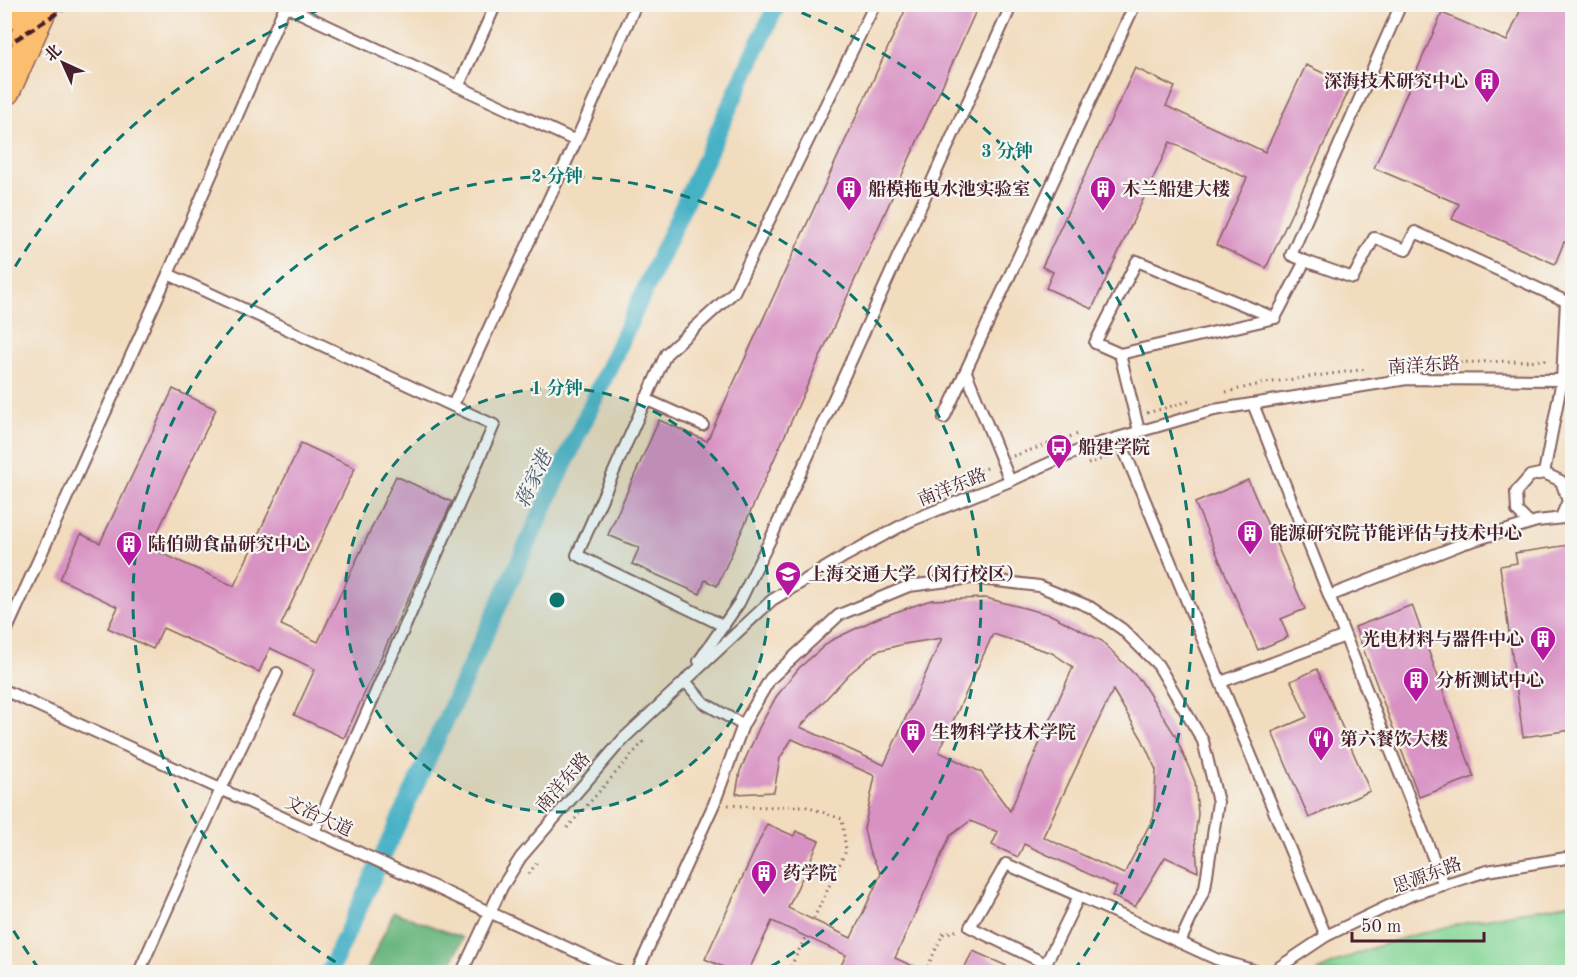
<svg xmlns="http://www.w3.org/2000/svg" width="1577" height="977" font-family="'Old Standard TT','Noto Serif SC',serif">
  <style>
    .green { fill: #86d697; stroke: #687a61; stroke-width: 1.5 }
    .forest { fill: #6cb780; stroke: #5b6b56; stroke-width: 1.5 }
    .lines { fill: none; stroke-linecap: round; stroke-linejoin: round }
    .canal { stroke: #47b1c6; stroke-width: 18 }
    .building { fill: #d891c3; fill-rule: evenodd }
    .lane-casing { stroke: #85615e; stroke-width: 14 }
    .primary-casing { stroke: #85615e; stroke-width: 36 }
    .path { stroke: #85615e; stroke-width: 3; stroke-dasharray: 1.5 4.5; stroke-linecap: butt }
    .lane { stroke: #fff; stroke-width: 10 }
    .primary { stroke: #fbbd6e; stroke-width: 33 }
    .rail { stroke: #4a1f2b; stroke-width: 4.5; stroke-dasharray: 9 4.5; stroke-linecap: butt }
    .ring { fill: none; stroke: #0f766e; stroke-width: 3; stroke-dasharray: 10 8 }
    .labels { text-anchor: middle; stroke-width: 4.5; stroke-linejoin: round; paint-order: stroke }
    .poi-label { font-size: 18px; font-weight: bold; fill: #4a1f2b; stroke: #f6f6f2; text-anchor: start }
    .street-label { font-size: 18px; fill: #4a1f2b; stroke: #f6f6f2 }
    .water-label { font-size: 20px; font-style: italic; fill: #495969; stroke: #f6f6f2 }
    .centre { fill: #0f766e; stroke: #f6f6f2; stroke-width: 3 }
    .ring-label { font-size: 18px; text-anchor: middle; font-weight: bold; fill: #0f766e; stroke: #f6f6f2; stroke-width: 4.5; stroke-linejoin: round; paint-order: stroke }
  </style>
  <rect width="100%" height="100%" fill="#f6f6f2"/>
  <filter id="ink" filterUnits="userSpaceOnUse"><feTurbulence type="fractalNoise" baseFrequency=".0167" numOctaves="2"/><feDisplacementMap in="SourceGraphic" scale="12" xChannelSelector="R" yChannelSelector="G"/><feConvolveMatrix kernelMatrix="1 2 1 2 8 2 1 2 1" color-interpolation-filters="sRGB"/></filter>
  <filter id="wash" filterUnits="userSpaceOnUse"><feTurbulence type="fractalNoise" baseFrequency=".008" numOctaves="4" result="noise"/><feDisplacementMap in="SourceGraphic" scale="24" xChannelSelector="R" yChannelSelector="G"/><feGaussianBlur stdDeviation="1.35" result="paint"/><feColorMatrix in="noise" values="0 0 0 0 0 0 0 0 0 0 0 0 0 0 0 0 0 1.4 0 .05"/><feComposite in="paint" operator="in"/></filter>
  <g filter="url(#wash)">
    <rect width="100%" height="100%" fill="#f2dcbe"/>
    <!-- green -->
    <path class="green" d="M 1572,903 L 1572,972 L 1317,972 C 1394,931 1487,919 1572,903 Z"/>
    <!-- forest -->
    <polygon class="forest" points="394,912 463,938 447,972 366,972"/>
    <g class="lines">
      <!-- canal -->
      <polyline class="canal" points="329,972 777,4"/>
    </g>
    <g id="blocks">
      <!-- building -->
      <g class="building">
        <polygon points="908,4 979,4 717,586 705,580 700,594 632,564 639,548 608,535 659,420 707,441"/>
        <polygon points="1523,4 1572,4 1572,246 1564,242 1555,264 1452,219 1459,204 1374,168 1442,13 1507,41"/>
        <polygon points="1306,65 1351,86 1266,268 1216,245 1247,178 1170,142 1092,309 1046,288 1053,272 1042,267 1135,68 1175,87 1166,106 1265,152"/>
        <polygon points="173,389 216,409 150,548 234,586 301,443 355,468 281,625 318,642 396,476 452,502 344,738 294,715 315,669 270,648 259,672 163,628 153,649 108,628 118,607 60,579 81,534 100,543"/>
        <polygon points="1248,480 1305,609 1281,619 1288,637 1258,650 1195,503"/>
        <polygon points="1569,545 1572,553 1572,730 1523,737 1500,566 1517,563 1515,553"/>
        <path d="M 986,598 L 1051,615 L 1102,641 L 1141,681 L 1175,735 L 1195,782 L 1198,814 L 1195,837 L 1198,872 L 1165,857 L 1135,907 L 1112,896 L 1117,887 L 1024,844 L 1018,857 L 992,845 L 998,832 L 970,821 L 950,836 L 895,958 L 926,972 L 838,972 L 846,955 L 772,921 L 748,972 L 735,972 L 705,959 L 767,824 L 794,836 L 796,831 L 819,841 L 788,908 L 851,938 L 881,874 L 869,851 L 864,829 L 875,776 L 792,739 L 780,758 L 774,792 L 736,794 L 740,771 L 759,728 L 776,697 L 799,668 L 830,641 L 878,618 L 931,600 ZM 993,634 L 1052,653 L 1073,667 L 1010,811 L 981,772 L 939,752 ZM 942,638 L 884,765 L 800,727 L 849,674 L 877,651 L 904,644 ZM 1113,690 L 1142,739 L 1156,770 L 1154,816 L 1124,874 L 1043,837 Z"/>
        <polygon points="1412,605 1474,777 1419,797 1355,627"/>
        <polygon points="1317,669 1370,791 1309,818 1272,732 1307,717 1291,681"/>
        <polygon points="973,951 1020,972 962,972"/>
      </g>
    </g>
  </g>
  <g filter="url(#ink)">
    <use href="#blocks" fill-opacity="0" stroke="#85615e" stroke-width="1.5"/>
    <g class="lines">
      <!-- lane casing -->
      <g class="lane-casing">
        <g id="lane">
          <polyline points="459,85 496,4"/>
          <polyline points="1305,261 1291,255 1401,4"/>
          <polyline points="168,274 285,6 576,141"/>
          <polyline points="1120,354 1095,343 1137,261 1275,318"/>
          <polyline points="966,372 1010,481"/>
          <polyline points="645,399 703,425"/>
          <polyline points="1253,404 1444,885"/>
          <polyline points="453,405 576,141 636,4"/>
          <polyline points="944,418 1135,4"/>
          <polyline points="1139,431 1120,354 1275,318 1305,261 1353,278 1374,238 1406,250 1415,232 1572,304"/>
          <polyline points="1119,438 1326,936"/>
          <polyline points="1544,473 1562,380 1566,301"/>
          <polyline points="1529,523 1517,511 1516,492 1530,476 1544,473 1561,481 1568,501 1561,517"/>
          <polyline points="1329,596 1462,544 1537,521 1572,517"/>
          <polyline points="724,626 577,555 666,354 734,292 875,4"/>
          <polyline points="4,636 168,274 494,425 314,832"/>
          <polyline points="699,661 739,603 771,538 1012,4"/>
          <polyline points="689,676 685,681 704,703 743,725"/>
          <polyline points="1221,682 1345,636"/>
          <polyline points="4,690 620,972"/>
          <polyline points="1046,964 970,927 1006,864 1079,896"/>
          <polyline points="139,972 221,789 277,673"/>
          <polyline points="462,972 502,887 521,857 623,739 772,600 845,556 910,521 1010,481 1054,461 1093,445 1214,410 1407,379 1572,380"/>
          <polyline points="637,972 714,804 743,725 770,679 839,615 909,586 972,578 1039,586 1090,607 1122,629 1158,665 1203,741 1218,802 1205,888 1180,942"/>
          <polyline points="1051,972 1046,964 1079,896 1216,959 1259,972"/>
          <polyline points="1272,972 1326,936 1411,895 1487,871 1572,857"/>
        </g>
      </g>
      <!-- primary casing -->
      <g class="primary-casing">
        <g id="primary">
          <polyline points="4,14 9,4"/>
          <polyline points="4,89 42,4"/>
        </g>
      </g>
      <!-- path -->
      <g class="path">
        <polyline points="1442,363 1550,360"/>
        <polyline points="1226,392 1265,383 1367,369"/>
        <polyline points="1147,413 1190,401"/>
        <polyline points="1013,456 1081,433"/>
        <polyline points="1088,464 1108,457"/>
        <polyline points="921,500 991,466"/>
        <polyline points="728,805 753,807 804,806 842,819 846,851 813,920"/>
        <polyline points="567,828 644,741"/>
        <polyline points="529,874 537,862"/>
        <polyline points="788,972 806,936"/>
        <polyline points="925,972 943,934 959,930"/>
      </g>
      <!-- lane -->
      <use href="#lane" class="lane"/>
      <!-- primary -->
      <use href="#primary" class="primary"/>
      <!-- rail -->
      <polyline class="rail" points="4,47 71,4"/>
    </g>
  </g>
  <!-- distance rings -->
  <circle cx="557" cy="600" r="212" fill="#0f766e" fill-opacity=".12"/>
  <g class="ring">
    <circle cx="557" cy="600" r="212"/>
    <path d="M351 971A424 424 0 1 1 763 971"/>
    <path d="M39 969A636 636 0 0 1 6 918M6 282A636 636 0 0 1 329 6M785 6A636 636 0 0 1 1075 969"/>
  </g>
  <!-- icons -->
  <defs>
    <g id="building-pin" transform="scale(1.35)"><path d="M0 17L-7.5 6A9.5 9.5 0 1 1 7.5 6Z" fill="#b5179e" stroke="#f6f6f2"/><path d="M-4-6H4V6H1V3H-1V6H-4ZM-2.5-4.3h1.7v1.8h-1.7ZM.8-4.3h1.7v1.8H.8ZM-2.5-1h1.7V.8h-1.7ZM.8-1h1.7V.8H.8Z" fill="#fff"/></g>
    <g id="bus-pin" transform="scale(1.35)"><path d="M0 17L-7.5 6A9.5 9.5 0 1 1 7.5 6Z" fill="#b5179e" stroke="#f6f6f2"/><path d="M-5-6H5V4H4V6H2V4H-2V6H-4V4H-5ZM-3.5-4V0h7V-4ZM-3.5 1.2v1.5H-2V1.2ZM2 1.2v1.5H3.5V1.2Z" fill="#fff"/></g>
    <g id="university-pin" transform="scale(1.35)"><path d="M0 17L-7.5 6A9.5 9.5 0 1 1 7.5 6Z" fill="#b5179e" stroke="#f6f6f2"/><path d="M0-5L7-2L0 1L-7-2ZM-4 1L0 2.5L4 1V4Q0 6-4 4Z" fill="#fff"/></g>
    <g id="restaurant-pin" transform="scale(1.35)"><path d="M0 17L-7.5 6A9.5 9.5 0 1 1 7.5 6Z" fill="#b5179e" stroke="#f6f6f2"/><path d="M-5-6h1v4h1v-4h1v4h1v-4h1v5L-1.5 .5V6h-2V.5L-5-1ZM5-6V6H3V1.5H1.5Q1.5-4 5-6Z" fill="#fff"/></g>
  </defs>
  <g fill-rule="evenodd">
    <use href="#building-pin" x="1487" y="81"/>
    <use href="#building-pin" x="849" y="189"/>
    <use href="#building-pin" x="1103" y="189"/>
    <use href="#bus-pin" x="1059" y="447"/>
    <use href="#building-pin" x="1250" y="533"/>
    <use href="#building-pin" x="129" y="544"/>
    <use href="#university-pin" x="788" y="574"/>
    <use href="#building-pin" x="1543" y="639"/>
    <use href="#building-pin" x="1416" y="680"/>
    <use href="#building-pin" x="913" y="732"/>
    <use href="#restaurant-pin" x="1321" y="739"/>
    <use href="#building-pin" x="764" y="873"/>
  </g>
  <g class="labels">
    <!-- poi labels -->
    <g class="poi-label">
      <text x="1468" y="87" text-anchor="end">深海技术研究中心</text>
      <text x="868" y="195">船模拖曳水池实验室</text>
      <text x="1122" y="195">木兰船建大楼</text>
      <text x="1078" y="453">船建学院</text>
      <text x="1270" y="539">能源研究院节能评估与技术中心</text>
      <text x="148" y="550">陆伯勋食品研究中心</text>
      <text x="808" y="580">上海交通大学（闵行校区）</text>
      <text x="1524" y="645" text-anchor="end">光电材料与器件中心</text>
      <text x="1436" y="686">分析测试中心</text>
      <text x="932" y="738">生物科学技术学院</text>
      <text x="1340" y="745">第六餐饮大楼</text>
      <text x="783" y="879">药学院</text>
    </g>
    <!-- street labels -->
    <g class="street-label">
      <text transform="translate(1424 365) rotate(-3)" y="6">南洋东路</text>
      <text transform="translate(952 487) rotate(-22)" y="6">南洋东路</text>
      <text transform="translate(563 782) rotate(-49)" y="6">南洋东路</text>
      <text transform="translate(319 816) rotate(25)" y="6">文治大道</text>
      <text transform="translate(1427 875) rotate(-20)" y="6">思源东路</text>
    </g>
    <!-- water labels -->
    <g class="water-label">
      <text transform="translate(533 479) rotate(-65)" y="7">蒋家港</text>
    </g>
  </g>
  <circle cx="557" cy="600" r="9" class="centre"/>
  <g class="ring-label">
    <text x="1007" y="157">3 分钟</text>
    <text x="557" y="182">2 分钟</text>
    <text x="557" y="394">1 分钟</text>
  </g>
  <!-- margin -->
  <rect width="1577" height="977" fill="none" stroke="#f6f6f2" stroke-width="24"/>
  <!-- north arrow -->
  <g transform="translate(63 63) rotate(315)" stroke="#f6f6f2" stroke-width="4.5" paint-order="stroke">
  <path d="M0-4.5L10 22L0 15L-10 22Z" fill="#4a1f2b"/>
  <text y="-9" font-size="16" font-weight="bold" text-anchor="middle" fill="#4a1f2b">北</text>
  </g>
  <!-- scale -->
  <path d="M1352 932v9h132v-9" fill="none" stroke="#4a1f2b" stroke-width="3"/>
  <text x="1361" y="932" font-size="18" fill="#4a1f2b" stroke="#f6f6f2" stroke-width="4.5" paint-order="stroke">50 m</text>
</svg>
